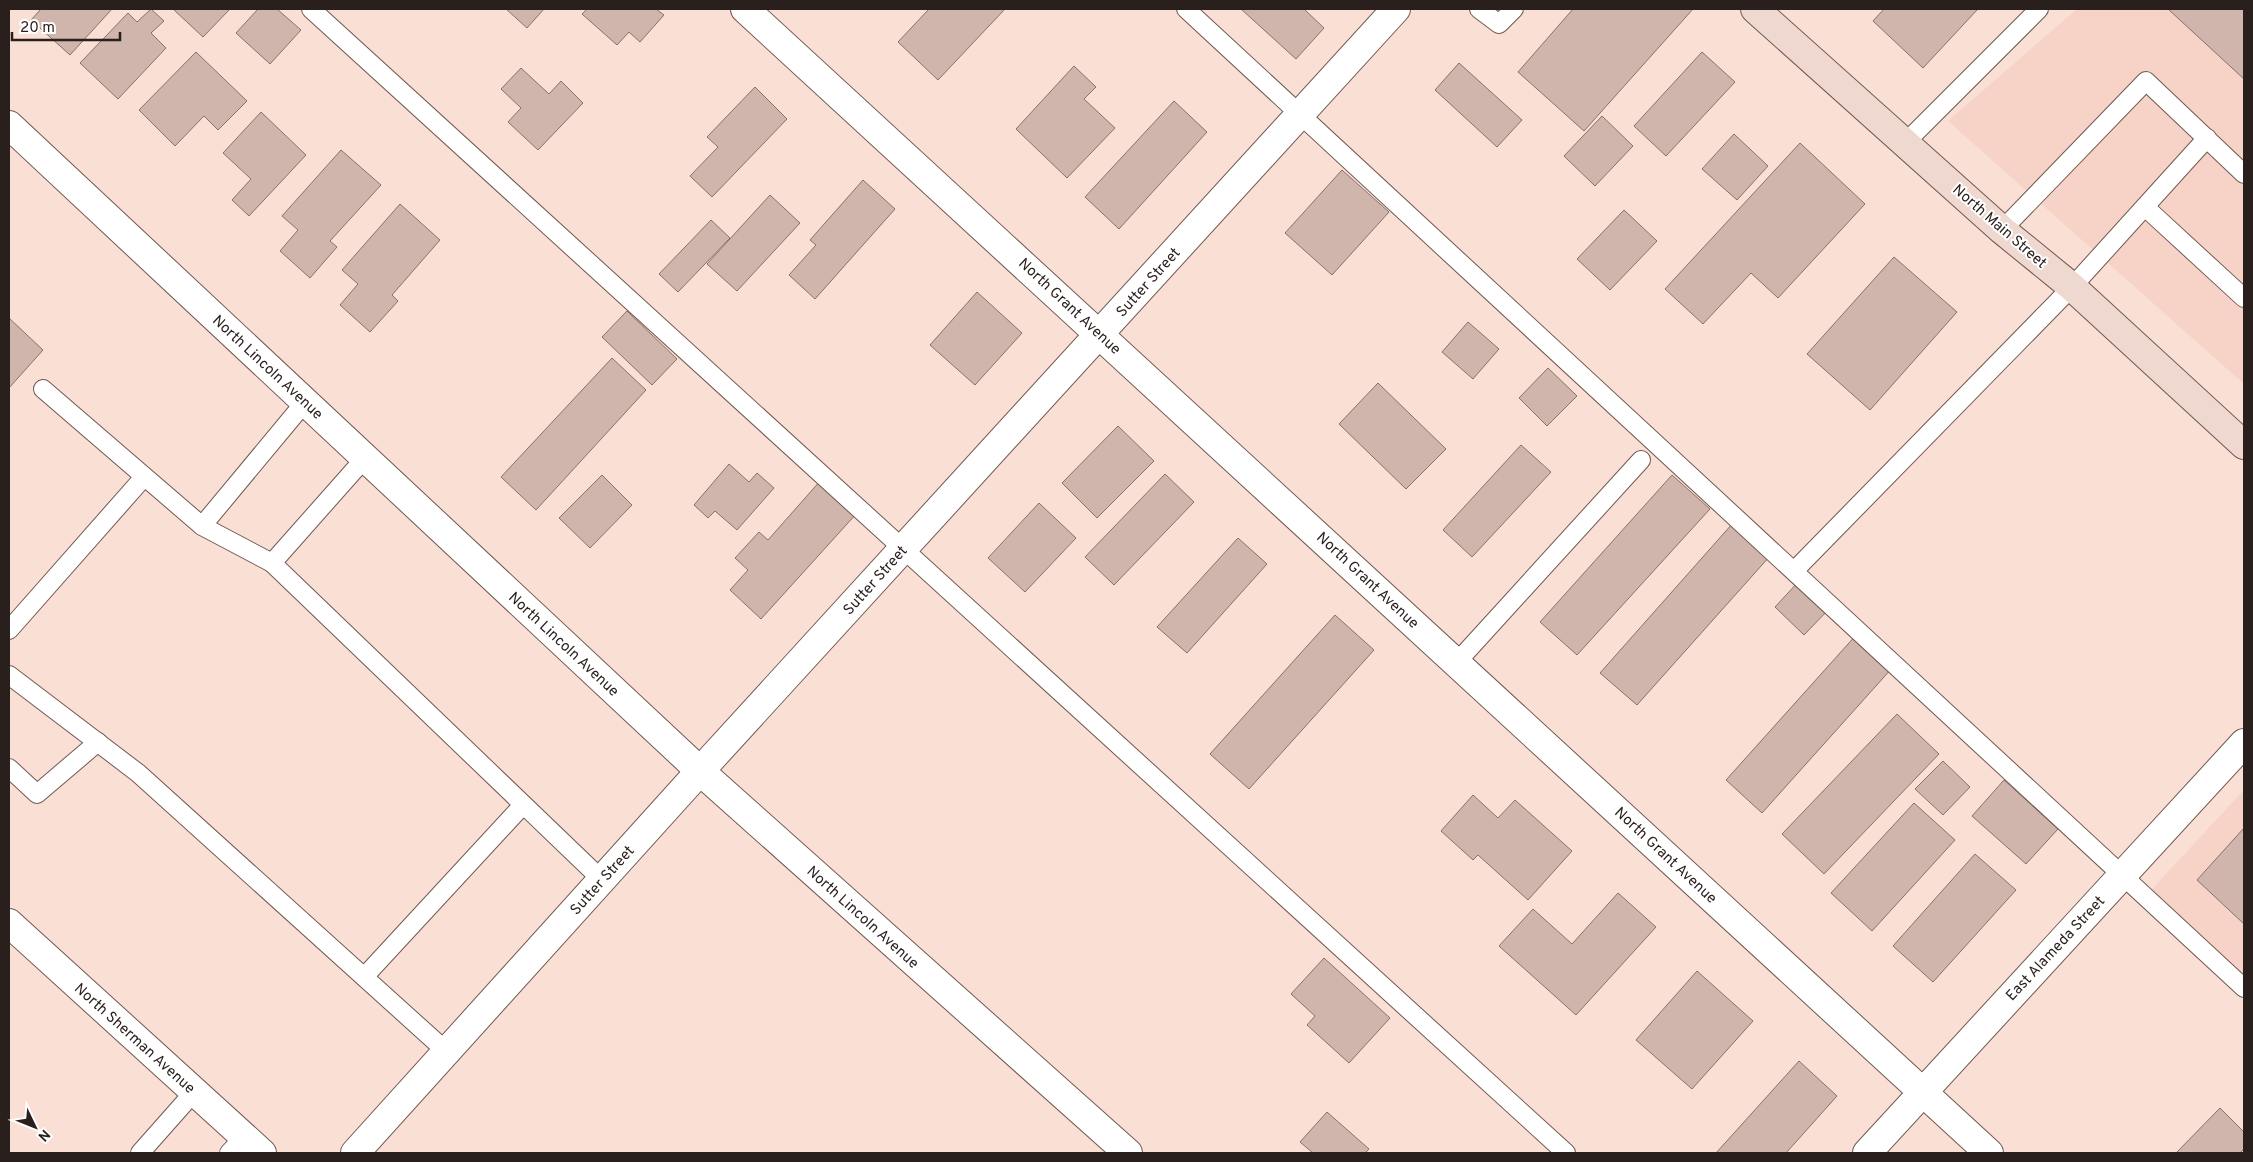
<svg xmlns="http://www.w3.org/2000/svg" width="2253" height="1162" font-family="Overpass,sans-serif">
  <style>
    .built { fill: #f6d3c6 }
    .building { fill: #d0b5ac; stroke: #897169 }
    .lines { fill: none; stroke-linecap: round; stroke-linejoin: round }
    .lane-casing { stroke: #705951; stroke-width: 20 }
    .street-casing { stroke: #705951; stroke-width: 30 }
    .secondary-casing { stroke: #705951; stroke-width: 30 }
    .lane { stroke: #fff; stroke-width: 18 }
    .street { stroke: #fff; stroke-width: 28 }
    .secondary { stroke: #eed8d0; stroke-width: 28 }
    .labels { text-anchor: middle; stroke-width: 4; stroke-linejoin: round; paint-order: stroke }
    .street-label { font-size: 15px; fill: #291f1c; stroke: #fff }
  </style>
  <rect width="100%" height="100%" fill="#fadfd5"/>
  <!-- built -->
  <g class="built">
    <polygon points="2077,9 2244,9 2244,384 1948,121"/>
    <polygon points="2244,790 2244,995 2141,901"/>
  </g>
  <!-- building -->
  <g class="building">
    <polygon points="41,9 112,9 70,55 31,20"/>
    <polygon points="151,9 164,21 151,33 166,48 118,99 80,63 128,13 137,22"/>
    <polygon points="173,9 230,9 203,37"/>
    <polygon points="258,9 277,9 301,30 270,64 236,33"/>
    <polygon points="506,9 544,9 527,28"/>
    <polygon points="587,9 656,9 664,15 640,42 629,32 617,45 582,14"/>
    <polygon points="929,9 1005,9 938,80 898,42"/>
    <polygon points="1241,9 1304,9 1324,28 1296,59"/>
    <polygon points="1573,9 1693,9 1584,131 1518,72"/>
    <polygon points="1884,9 1976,9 1977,10 1923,68 1873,21"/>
    <polygon points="2168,9 2244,9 2244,79"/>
    <polygon points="196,52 247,101 218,130 204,116 175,146 139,110"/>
    <polygon points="1702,52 1735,82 1666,156 1634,126"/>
    <polygon points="1459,63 1522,120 1497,147 1435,90"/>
    <polygon points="1074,66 1096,87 1084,99 1115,128 1067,178 1016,129"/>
    <polygon points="521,68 549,94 561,81 583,103 538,150 508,122 521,108 501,89"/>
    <polygon points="755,87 787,119 712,197 690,176 718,147 707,137"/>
    <polygon points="1174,101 1207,132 1119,229 1085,197"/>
    <polygon points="261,112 306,155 249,216 232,200 251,179 223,153"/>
    <polygon points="1602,116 1633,146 1595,186 1564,156"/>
    <polygon points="1734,134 1768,166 1737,200 1702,169"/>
    <polygon points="1800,143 1865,204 1778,298 1751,273 1703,324 1665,289"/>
    <polygon points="341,150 381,185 330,241 337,247 310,278 280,251 298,230 282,216"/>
    <polygon points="1342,170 1389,212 1332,275 1285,233"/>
    <polygon points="863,180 895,209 815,299 789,275 816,245 810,240"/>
    <polygon points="770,195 800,223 737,291 707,264"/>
    <polygon points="400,204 440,240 392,295 398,301 370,332 340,305 358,284 342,270"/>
    <polygon points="1624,210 1657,241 1610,290 1577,259"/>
    <polygon points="711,220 730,238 678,292 659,274"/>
    <polygon points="1894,257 1957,312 1870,410 1807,354"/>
    <polygon points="977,292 1022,333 975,385 930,345"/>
    <polygon points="627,311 677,359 652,385 602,337"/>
    <polygon points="9,318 43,350 9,388"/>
    <polygon points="1468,322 1499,349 1473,379 1442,352"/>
    <polygon points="612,358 646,390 536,510 501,477"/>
    <polygon points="1548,368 1577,396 1547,426 1519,398"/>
    <polygon points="1378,383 1446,449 1406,489 1339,424"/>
    <polygon points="1118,426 1154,461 1097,518 1062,483"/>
    <polygon points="1521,445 1551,472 1472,557 1443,530"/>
    <polygon points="729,464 749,482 757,473 774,488 737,530 715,511 708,518 694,505"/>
    <polygon points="1165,474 1194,502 1114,585 1085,557"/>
    <polygon points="602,475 632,505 590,548 559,518"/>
    <polygon points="1672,475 1710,509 1577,655 1540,622"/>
    <polygon points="821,480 857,513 761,619 730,590 748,570 735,558 759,532 768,540"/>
    <polygon points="1039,503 1076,538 1025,592 988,558"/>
    <polygon points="1733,523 1770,556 1637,705 1600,673"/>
    <polygon points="1238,538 1267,564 1187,653 1157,627"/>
    <polygon points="1800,580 1830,608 1804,635 1775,607"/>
    <polygon points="1335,615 1374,650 1249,789 1210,754"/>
    <polygon points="1857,634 1893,667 1762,813 1726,780"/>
    <polygon points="1897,714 1939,754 1824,874 1782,834"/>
    <polygon points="1943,761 1970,787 1943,815 1915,789"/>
    <polygon points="2004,780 2058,829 2026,864 1972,816"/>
    <polygon points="1473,795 1498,818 1515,800 1572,851 1528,900 1478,855 1473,860 1441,831"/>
    <polygon points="1914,803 1955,840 1872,931 1831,893"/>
    <polygon points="2244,828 2244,924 2197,880"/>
    <polygon points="1975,854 2016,890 1933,982 1893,946"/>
    <polygon points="1618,893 1656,927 1576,1015 1499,946 1533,909 1572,944"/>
    <polygon points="1324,958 1390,1018 1349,1063 1307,1025 1315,1016 1291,994"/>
    <polygon points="1697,971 1753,1021 1692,1089 1636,1040"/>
    <polygon points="1799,1061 1837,1096 1786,1153 1716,1153"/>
    <polygon points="2220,1108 2244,1132 2244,1149 2240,1153 2176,1153"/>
    <polygon points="1327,1112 1369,1149 1365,1153 1313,1153 1300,1142"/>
  </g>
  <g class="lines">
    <!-- lane casing -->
    <g class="lane-casing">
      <g id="lane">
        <polyline points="311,9 1566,1153"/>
        <polyline points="1186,9 2244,988"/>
        <polyline points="1479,9 1499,24 1514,9"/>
        <polyline points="1905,143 2039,9"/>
        <polyline points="2145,207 2244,298"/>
        <polyline points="2002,230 2146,81 2244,174"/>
        <polyline points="43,389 202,526"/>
        <polyline points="365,458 272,563 602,880"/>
        <polyline points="272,563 202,526 305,402"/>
        <polyline points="1794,571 2072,287 2207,138"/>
        <polyline points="9,630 144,477"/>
        <polyline points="1457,662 1641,460"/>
        <polyline points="9,675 138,773 447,1052"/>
        <polyline points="9,768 37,794 98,742"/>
        <polyline points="364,977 523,805"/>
        <polyline points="140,1153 194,1092"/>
        <polyline points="229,1153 244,1137"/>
      </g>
    </g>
    <!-- street casing -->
    <g class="street-casing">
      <g id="street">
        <polyline points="745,9 1989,1153"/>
        <polyline points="9,125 700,771 1128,1153"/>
        <polyline points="9,923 262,1153"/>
        <polyline points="355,1153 700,771 1396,9"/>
        <polyline points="1867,1153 2244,743"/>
      </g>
    </g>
    <!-- secondary casing -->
    <g class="secondary-casing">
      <polyline id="secondary" points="1755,9 2002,230 2072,287 2244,445"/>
    </g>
    <!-- lane -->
    <use href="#lane" class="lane"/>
    <!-- street -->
    <use href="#street" class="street"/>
    <!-- secondary -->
    <use href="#secondary" class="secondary"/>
  </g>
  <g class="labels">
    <!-- street labels -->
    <g class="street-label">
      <text transform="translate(2000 226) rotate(41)" y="5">North Main Street</text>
      <text transform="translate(1148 282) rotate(-48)" y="5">Sutter Street</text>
      <text transform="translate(1070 306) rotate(43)" y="5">North Grant Avenue</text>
      <text transform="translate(268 367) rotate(43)" y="5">North Lincoln Avenue</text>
      <text transform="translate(875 580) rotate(-48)" y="5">Sutter Street</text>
      <text transform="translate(1368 580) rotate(43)" y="5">North Grant Avenue</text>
      <text transform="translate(564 644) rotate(43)" y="5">North Lincoln Avenue</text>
      <text transform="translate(1666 855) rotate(43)" y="5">North Grant Avenue</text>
      <text transform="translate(602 880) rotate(-48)" y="5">Sutter Street</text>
      <text transform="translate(863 917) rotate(42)" y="5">North Lincoln Avenue</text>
      <text transform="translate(2055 948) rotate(-47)" y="5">East Alameda Street</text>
      <text transform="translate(135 1038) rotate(42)" y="5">North Sherman Avenue</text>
    </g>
  </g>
  <!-- border -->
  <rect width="2253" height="1162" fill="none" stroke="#291f1c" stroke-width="20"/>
  <!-- north arrow -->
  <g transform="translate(35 1127) rotate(133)" stroke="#ffffff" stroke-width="4" paint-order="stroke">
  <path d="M0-4L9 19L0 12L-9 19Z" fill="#291f1c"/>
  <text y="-8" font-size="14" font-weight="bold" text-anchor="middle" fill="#291f1c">N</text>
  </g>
  <!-- scale -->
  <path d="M12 32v8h108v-8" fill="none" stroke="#291f1c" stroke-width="2.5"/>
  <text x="20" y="32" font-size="15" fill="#291f1c" stroke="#ffffff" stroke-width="4" paint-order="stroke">20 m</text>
</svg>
